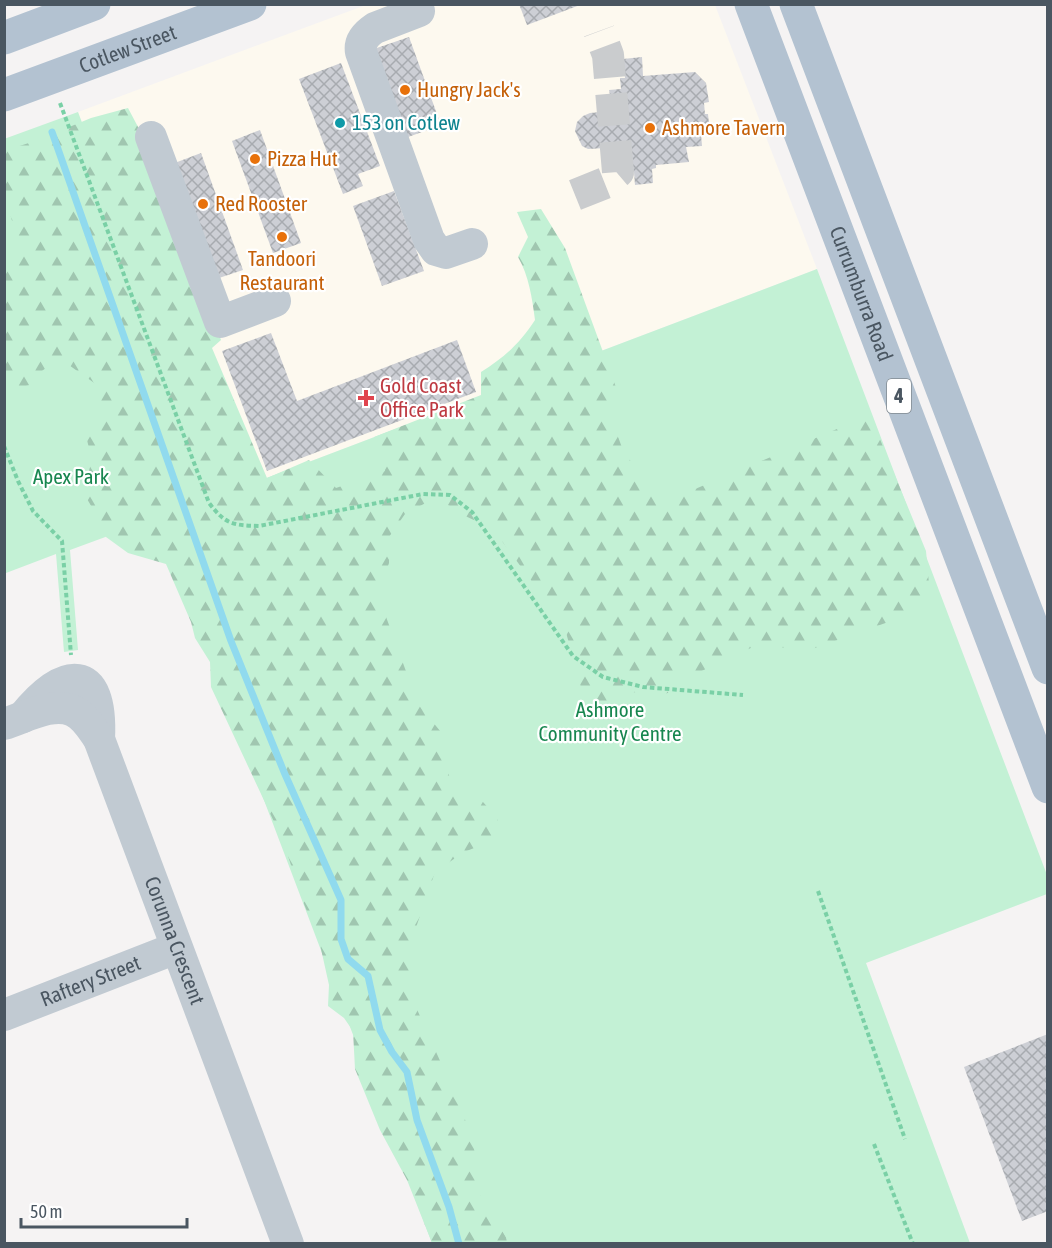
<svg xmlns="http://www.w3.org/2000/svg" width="1052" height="1248" font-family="'Asap Condensed',sans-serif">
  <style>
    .commercial { fill: #fdf9ef }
    .green { fill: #c3f1d5 }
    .forest { fill: url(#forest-firs) }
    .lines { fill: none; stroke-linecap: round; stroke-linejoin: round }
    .stream { stroke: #90daee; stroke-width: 7 }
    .building { fill: url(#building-cross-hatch) }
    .minor-tunnel { stroke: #caccce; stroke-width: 32; stroke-dasharray: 32 16; stroke-linecap: butt }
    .path { stroke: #7ad0a6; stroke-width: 4; stroke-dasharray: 4.5 3; stroke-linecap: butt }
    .minor { stroke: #c1cad2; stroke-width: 32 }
    .major { stroke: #b3c2d1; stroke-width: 33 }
    .food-dot { fill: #e8710a; stroke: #fff; stroke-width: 2 }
    .culture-dot { fill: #0f9aa8; stroke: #fff; stroke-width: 2 }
    .health-dot { fill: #e0444e; stroke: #fff; stroke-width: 2 }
    .labels { text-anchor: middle; stroke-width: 4.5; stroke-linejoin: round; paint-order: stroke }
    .shield { fill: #fff; stroke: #808990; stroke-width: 1.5 }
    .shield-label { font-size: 20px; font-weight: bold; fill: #4a5661 }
    .street-label { font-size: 21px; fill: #4a5661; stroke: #fff }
    .food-label { font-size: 21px; fill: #c56008; stroke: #fff; text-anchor: start }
    .culture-label { font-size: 21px; fill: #0d838f; stroke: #fff; text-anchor: start }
    .health-label { font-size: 21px; fill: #be3a42; stroke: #fff; text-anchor: start }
    .park-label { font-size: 21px; fill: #17864f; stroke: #fff }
  </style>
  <defs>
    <pattern id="forest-firs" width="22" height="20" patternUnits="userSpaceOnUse" patternTransform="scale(1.5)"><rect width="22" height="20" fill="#c3f1d5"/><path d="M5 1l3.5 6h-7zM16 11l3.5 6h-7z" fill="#a0c6b0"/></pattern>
    <pattern id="building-cross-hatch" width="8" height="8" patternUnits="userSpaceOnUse" patternTransform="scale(1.5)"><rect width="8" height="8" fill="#cdcfd5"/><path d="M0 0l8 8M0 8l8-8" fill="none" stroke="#a8abb0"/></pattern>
  </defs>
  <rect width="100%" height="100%" fill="#f5f3f3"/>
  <!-- commercial -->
  <polygon class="commercial" points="366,5 715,5 817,269 222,495 78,112"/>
  <!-- green -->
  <polygon class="green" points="78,112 222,495 817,269 1047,875 1047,894 866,963 970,1243 432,1243 157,518 70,550 78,650 64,652 56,554 6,573 5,569 4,139"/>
  <!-- forest -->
  <path class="forest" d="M 128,108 L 155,159 L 221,340 L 212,348 L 267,478 L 309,460 L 336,488 L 385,471 L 374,437 L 481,395 L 481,372 C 505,357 520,343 535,320 C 532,298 529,276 518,257 L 528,237 L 517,212 L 541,209 L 565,248 L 621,401 L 610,415 L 624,453 L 643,476 L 657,497 L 681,495 L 870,415 L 926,551 L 929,584 L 908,615 L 801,653 L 792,648 L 755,646 L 693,675 L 675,675 L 671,692 L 654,697 L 640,692 L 621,693 L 610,710 L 586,706 L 564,625 L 493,529 L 461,514 L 450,506 L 433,499 L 405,514 L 389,537 L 389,563 L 378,595 L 418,704 L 445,737 L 444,762 L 453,786 L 483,802 L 498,819 L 492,841 L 464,852 L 435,872 L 409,948 L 411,996 L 458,1101 L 472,1138 L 480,1177 L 481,1196 L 506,1237 L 507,1243 L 432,1243 L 407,1180 L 380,1130 L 355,1069 L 353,1031 L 344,1018 L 328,1006 L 329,985 L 319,940 L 304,904 L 283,841 L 211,687 L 210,662 L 195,638 L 191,622 L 166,564 L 128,553 L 106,537 L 104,528 L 83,492 L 92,460 L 87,440 L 98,421 L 100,387 L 66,363 L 55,361 L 38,374 L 30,385 L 13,389 L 5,371 L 5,274 L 21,254 L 5,195 L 7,169 L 4,151 L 38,140 L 91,118 Z"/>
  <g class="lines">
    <!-- stream -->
    <polyline class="stream" points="52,132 231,641 284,772 341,900 341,939 348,959 368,976 380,1030 392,1052 407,1072 417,1120 449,1207 459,1244"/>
  </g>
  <!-- building -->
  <g class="building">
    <polygon points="519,4 580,4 580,5 527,25"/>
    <polygon points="409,37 441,125 400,140 368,51"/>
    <polygon points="642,57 643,76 695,72 706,83 709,102 704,103 705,114 708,114 710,134 701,134 702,146 686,147 689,162 656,165 656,168 652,169 653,183 635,185 634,172 630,171 629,166 617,167 615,158 607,159 606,148 588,149 582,146 575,131 577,122 583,116 590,113 601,112 600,100 611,100 609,90 621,89 620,78 625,78 623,59"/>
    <polygon points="341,63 380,166 358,174 363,186 343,194 299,79"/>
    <polygon points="260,130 301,243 273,253 232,141"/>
    <polygon points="201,153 243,270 213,280 172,164"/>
    <polygon points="394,191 424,271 382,286 353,206"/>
    <polygon points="271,333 297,401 457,340 476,392 267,471 222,351"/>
    <polygon points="1048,1034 1048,1211 1022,1221 964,1067"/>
  </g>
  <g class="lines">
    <!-- minor-tunnel -->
    <polyline class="minor-tunnel" points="575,195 605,183 618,172 608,55 599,31"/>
    <!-- path -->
    <g class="path">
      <path d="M 60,103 L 209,503 C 226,525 233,525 259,526 L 423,494 L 450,495 L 472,512 L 573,656 L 603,677 L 643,687 L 743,695"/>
      <polyline points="4,446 18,481 33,511 62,541 71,655"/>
      <polyline points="818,891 905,1139"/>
      <polyline points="874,1144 913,1244"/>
    </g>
    <!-- minor -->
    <g class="minor">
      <path d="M 419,11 L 375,28 C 366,34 359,41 361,52 L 429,240 L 436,250 L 446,253 L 472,244"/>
      <polyline points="151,137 220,322 275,301"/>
      <path d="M 23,717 C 64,666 103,662 99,739"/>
      <path id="s1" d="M 4,724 C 24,718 53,701 73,711 C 85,716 92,729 99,739 L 288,1244"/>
      <path id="s2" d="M 4,1015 L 176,948"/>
    </g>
    <!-- major -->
    <g class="major">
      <path id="s3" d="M 751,4 L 1048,787"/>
      <polyline points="796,4 1048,668"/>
      <polyline points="4,38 94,4"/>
      <path id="s4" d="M 4,95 L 250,4"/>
    </g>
  </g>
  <!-- markers -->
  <g class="food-dot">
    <circle cx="405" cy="90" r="6"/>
    <circle cx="650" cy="128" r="6"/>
    <circle cx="255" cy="159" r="6"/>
    <circle cx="203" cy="204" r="6"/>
    <circle cx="282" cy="237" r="6"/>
  </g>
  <circle class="culture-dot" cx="340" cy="123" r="6"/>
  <path class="health-dot" d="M363 389h6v6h6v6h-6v6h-6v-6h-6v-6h6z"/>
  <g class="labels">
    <!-- shield labels -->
    <rect class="shield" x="887" y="379" width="24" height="34" rx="4.5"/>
    <g class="shield-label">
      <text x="899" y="403">4</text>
    </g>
    <!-- street labels -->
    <g class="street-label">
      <text dy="7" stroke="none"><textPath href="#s4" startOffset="132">Cotlew Street</textPath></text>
      <text dy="7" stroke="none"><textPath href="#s3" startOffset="310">Currumburra Road</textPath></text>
      <text dy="7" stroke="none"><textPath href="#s1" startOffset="326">Corunna Crescent</textPath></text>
      <text dy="7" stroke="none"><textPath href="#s2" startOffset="93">Raftery Street</textPath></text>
    </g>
    <!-- food labels -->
    <g class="food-label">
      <text x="417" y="97">Hungry Jack's</text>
      <text x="662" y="135">Ashmore Tavern</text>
      <text x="267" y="166">Pizza Hut</text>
      <text x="215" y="211">Red Rooster</text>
      <text x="282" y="266" text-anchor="middle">Tandoori<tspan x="282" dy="24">Restaurant</tspan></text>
    </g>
    <!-- culture labels -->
    <g class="culture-label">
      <text x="352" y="130">153 on Cotlew</text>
    </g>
    <!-- health labels -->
    <g class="health-label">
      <text x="380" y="393">Gold Coast<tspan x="380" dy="24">Office Park</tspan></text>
    </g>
    <!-- park labels -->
    <g class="park-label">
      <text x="71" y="484">Apex Park</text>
      <text x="610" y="717">Ashmore<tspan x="610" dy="24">Community Centre</tspan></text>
    </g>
  </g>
  <!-- border -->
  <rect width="1052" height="1248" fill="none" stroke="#4a5661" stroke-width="12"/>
  <!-- scale -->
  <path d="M21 1218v9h166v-9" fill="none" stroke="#4a5661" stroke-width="3"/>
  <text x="30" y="1218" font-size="18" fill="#4a5661" stroke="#ffffff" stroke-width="4.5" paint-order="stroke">50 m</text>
</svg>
